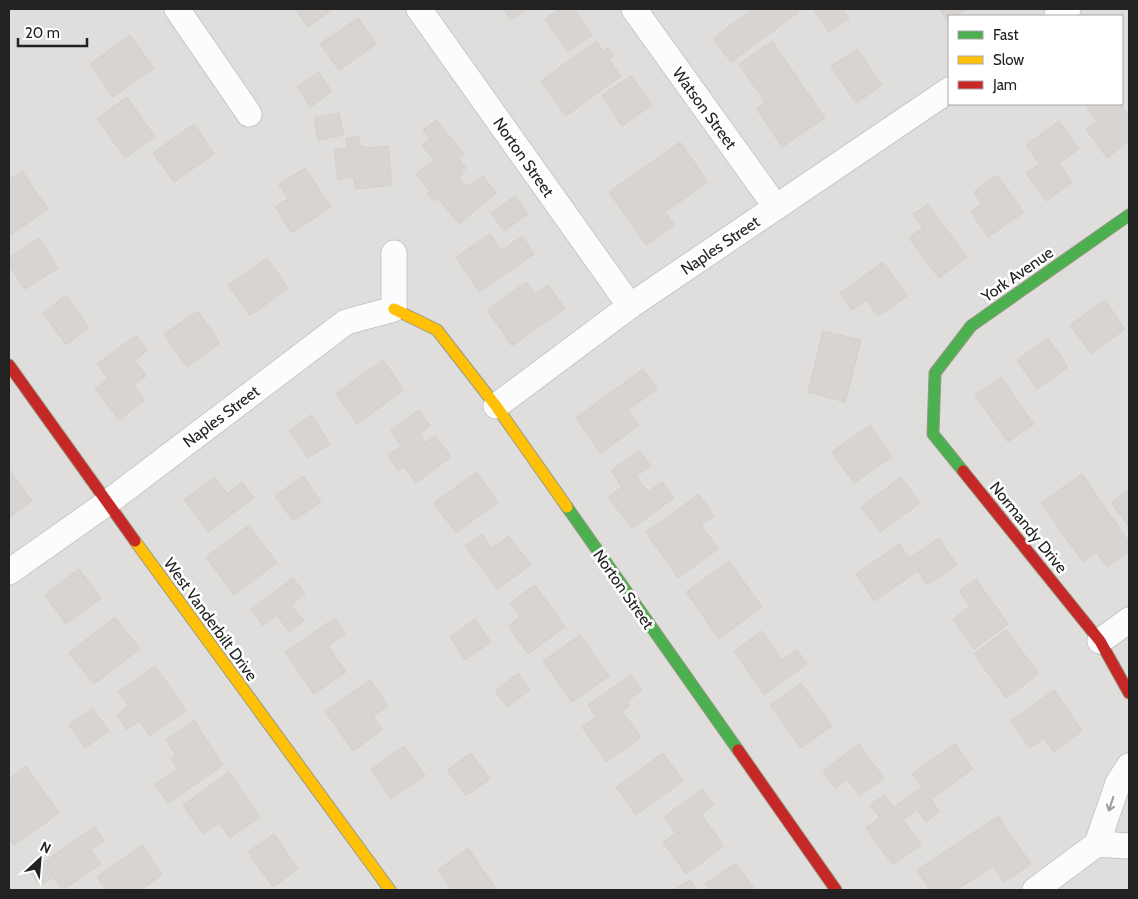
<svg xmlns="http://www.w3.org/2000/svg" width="1138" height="899" font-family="Cabin,sans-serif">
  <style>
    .residential { fill: #dfdedc; fill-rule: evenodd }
    .building { fill: #d7d4d2; stroke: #d3d0cc }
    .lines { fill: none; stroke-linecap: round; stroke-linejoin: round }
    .street-casing { stroke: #c9c8c7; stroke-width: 27 }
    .fast-casing { stroke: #999a82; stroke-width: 13 }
    .slow-casing { stroke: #999a82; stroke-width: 13 }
    .jam-casing { stroke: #999a82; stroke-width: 13 }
    .street { stroke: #fdfcfc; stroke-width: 25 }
    .fast { stroke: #4caf50; stroke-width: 11 }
    .slow { stroke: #ffc107; stroke-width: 11 }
    .jam { stroke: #c62828; stroke-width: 11 }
    .oneway { stroke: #9a9a9a }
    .labels { text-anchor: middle; stroke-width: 5; stroke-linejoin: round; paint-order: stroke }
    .street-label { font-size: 16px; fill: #222; stroke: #fff }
  </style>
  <rect width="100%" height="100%" fill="#f0eeeb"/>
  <!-- residential -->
  <path class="residential" d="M 9,9 L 1129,9 L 1129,890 L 9,890 ZM 949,16 L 1122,16 L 1122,104 L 949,104 Z"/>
  <!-- building -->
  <g class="building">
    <polygon points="295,9 333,9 308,27"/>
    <polygon points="503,9 526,9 511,20"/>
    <polygon points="560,9 574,9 592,35 568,52 545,19"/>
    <polygon points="753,9 796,9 799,12 731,62 713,38"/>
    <polygon points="819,9 842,9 849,18 829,32 815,12"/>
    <polygon points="939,9 966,9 955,16 949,16 948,21"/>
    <polygon points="358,18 376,44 339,70 320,44"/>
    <polygon points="130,35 154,68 113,97 90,64"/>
    <polygon points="596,41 603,51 608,48 614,56 609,60 621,76 566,116 541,81"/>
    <polygon points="772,41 825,118 782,147 756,108 765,102 739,64"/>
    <polygon points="857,49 882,85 856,103 831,66"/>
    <polygon points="319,72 332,92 310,107 297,87"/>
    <polygon points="631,76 652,105 622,126 602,95"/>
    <polygon points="127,97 155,137 125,158 97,118"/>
    <polygon points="1091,104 1120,104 1129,116 1129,141 1107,158 1086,129 1097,121 1087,107"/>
    <polygon points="339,113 344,135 318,140 314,118"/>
    <polygon points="436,120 464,154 458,158 466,168 461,173 463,175 459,178 466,186 471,185 483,176 496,193 459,224 438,198 434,201 427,194 430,191 416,174 434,160 422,145 430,139 423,130"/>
    <polygon points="1059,121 1079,149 1059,163 1072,182 1046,201 1026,173 1039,164 1026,145"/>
    <polygon points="194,124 214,154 174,182 153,153"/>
    <polygon points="359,136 360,146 369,148 388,146 392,185 355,189 354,177 338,179 334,150 347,148 346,138"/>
    <polygon points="680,142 708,182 665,212 675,225 646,245 609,192"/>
    <polygon points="305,168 331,207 292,233 275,207 288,198 279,185"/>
    <polygon points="22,171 48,209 9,236 9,180"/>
    <polygon points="997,175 1024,212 988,237 971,212 982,204 974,192"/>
    <polygon points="515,196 528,214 504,231 491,213"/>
    <polygon points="928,204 967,257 939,278 909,238 923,227 913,214"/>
    <polygon points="490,234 501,251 522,236 534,254 479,292 456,257"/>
    <polygon points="39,238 58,268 25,289 9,265 9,258"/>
    <polygon points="267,258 288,288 250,316 228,285"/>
    <polygon points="883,262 907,296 878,316 866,300 852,310 840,293"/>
    <polygon points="526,282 535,294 548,285 565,308 512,346 487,310"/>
    <polygon points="66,295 89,328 66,345 43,313"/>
    <polygon points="1105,300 1125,329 1091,354 1070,325"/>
    <polygon points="198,311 220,343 187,367 164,334"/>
    <polygon points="823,331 861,340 845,402 808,392"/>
    <polygon points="136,335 148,350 135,360 146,376 133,385 145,400 119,420 95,389 108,379 97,364"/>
    <polygon points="1048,338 1068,367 1037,389 1017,360"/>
    <polygon points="383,360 404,390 357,424 336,394"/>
    <polygon points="643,369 657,389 628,410 639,426 600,453 576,418"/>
    <polygon points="1001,377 1034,424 1008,442 975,395"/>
    <polygon points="419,410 430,426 420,434 425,443 436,436 451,457 416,483 404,466 398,471 388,455 401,446 391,430"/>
    <polygon points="311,415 330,444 308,458 289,430"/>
    <polygon points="870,425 892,457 854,483 832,452"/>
    <polygon points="639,450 651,466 636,476 648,492 662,482 674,498 632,529 608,497 622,487 611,471"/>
    <polygon points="9,469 32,501 9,518"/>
    <polygon points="476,472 498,502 456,533 434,503"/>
    <polygon points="1082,474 1129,542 1129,551 1107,567 1096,552 1083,562 1041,503"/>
    <polygon points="303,476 321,502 293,521 275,496"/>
    <polygon points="215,477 227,494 242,482 254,498 208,532 184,500"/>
    <polygon points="901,477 920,503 880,532 861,507"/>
    <polygon points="1129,490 1129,527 1111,503"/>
    <polygon points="699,494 714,516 701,525 718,549 678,578 646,532"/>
    <polygon points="249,525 277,563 234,595 206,557"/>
    <polygon points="482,534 492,548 509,536 531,565 497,589 465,546"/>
    <polygon points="939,538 957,565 927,585 918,571 874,601 856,574 900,544 909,558"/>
    <polygon points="729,561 762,607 719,639 686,592"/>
    <polygon points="79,569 101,598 66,624 45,595"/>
    <polygon points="293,578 305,594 291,605 304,621 289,632 277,615 263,626 251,609"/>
    <polygon points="976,579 1008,624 974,649 953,619 970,606 959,591"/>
    <polygon points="535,585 565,627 528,654 508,626 520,617 510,603"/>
    <polygon points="115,617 140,649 94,684 69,653"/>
    <polygon points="335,618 345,634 328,646 346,672 314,694 285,652"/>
    <polygon points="475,619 491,642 465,660 450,637"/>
    <polygon points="1006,630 1039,674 1006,698 974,654"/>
    <polygon points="762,631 782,660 797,650 807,664 764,695 734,651"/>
    <polygon points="580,635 609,676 572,702 543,661"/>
    <polygon points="155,666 186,710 150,736 139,721 127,730 117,715 129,706 118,692"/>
    <polygon points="518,673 530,690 507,707 495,691"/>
    <polygon points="631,675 642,690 627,701 630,705 622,711 641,737 606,762 582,727 596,717 588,705"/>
    <polygon points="370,680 388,706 373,716 382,730 353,751 325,711"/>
    <polygon points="801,683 832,726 801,748 770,705"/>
    <polygon points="1054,690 1082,731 1054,752 1044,738 1030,748 1010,721"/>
    <polygon points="92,708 109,731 85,748 69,725"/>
    <polygon points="194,720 223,765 168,803 155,784 177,769 171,759 176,755 166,740"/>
    <polygon points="955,743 973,769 931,799 940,812 926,822 917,810 903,820 921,845 893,865 866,828 880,817 870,805 884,795 894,807 922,787 912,774"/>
    <polygon points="859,744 884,778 860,796 847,779 835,788 823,771"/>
    <polygon points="404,746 425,775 391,799 371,770"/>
    <polygon points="471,753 490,779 466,796 447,770"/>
    <polygon points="663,753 683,781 636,815 616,787"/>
    <polygon points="26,766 59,813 14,845 9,838 9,779"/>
    <polygon points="229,772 260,817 230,838 219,823 203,834 183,805"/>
    <polygon points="702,789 714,805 701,814 724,846 686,874 663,842 676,833 664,817"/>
    <polygon points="998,816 1031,864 1004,882 993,866 956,890 930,890 917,870"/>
    <polygon points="94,827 104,841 91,850 101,864 63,890 53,877 40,886 30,872"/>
    <polygon points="274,834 298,869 273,887 248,852"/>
    <polygon points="142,845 162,875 140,890 106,890 97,877"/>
    <polygon points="468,848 496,889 494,890 452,890 438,870"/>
    <polygon points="736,863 755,890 709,890 705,884"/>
    <polygon points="690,880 697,890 674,890"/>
  </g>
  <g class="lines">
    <!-- street casing -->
    <g class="street-casing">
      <g id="street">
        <polyline points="177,9 249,114"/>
        <polyline points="419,9 630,306"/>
        <polyline points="634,9 776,207"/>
        <polyline points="1057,16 1068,9"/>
        <polyline points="496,406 630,306 949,90"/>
        <polyline points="9,572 107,503 346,322 394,309 394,253"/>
        <polyline points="1100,641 1129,620"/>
        <polyline points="1097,844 1129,846"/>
        <polyline points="1035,890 1097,844 1118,783 1129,766"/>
      </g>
    </g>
    <!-- fast casing -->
    <g class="fast-casing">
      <g id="fast">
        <polyline points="963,471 933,434 935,373 971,326 1129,215"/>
        <polyline points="567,507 738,750"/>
      </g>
    </g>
    <!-- slow casing -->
    <g class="slow-casing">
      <g id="slow">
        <polyline points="394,309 437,330 496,406 567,507"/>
        <polyline points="135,541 390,890"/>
      </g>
    </g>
    <!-- jam casing -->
    <g class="jam-casing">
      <g id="jam">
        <polyline points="9,365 135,541"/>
        <polyline points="963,471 1100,641 1129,693"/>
        <polyline points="738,750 836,890"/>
      </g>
    </g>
    <!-- street -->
    <use href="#street" class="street"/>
    <!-- fast -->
    <use href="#fast" class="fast"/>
    <!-- slow -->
    <use href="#slow" class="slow"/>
    <!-- jam -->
    <use href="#jam" class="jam"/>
  </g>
  <!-- one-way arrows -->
  <defs><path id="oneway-shaft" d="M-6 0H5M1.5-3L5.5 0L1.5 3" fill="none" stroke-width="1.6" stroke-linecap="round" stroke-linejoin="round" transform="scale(1.25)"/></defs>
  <use class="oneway" href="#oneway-shaft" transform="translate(1111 804) rotate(108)"/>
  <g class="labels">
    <!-- street labels -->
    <g class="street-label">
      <text transform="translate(705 108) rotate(54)" y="6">Watson Street</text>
      <text transform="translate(524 157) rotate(55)" y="6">Norton Street</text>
      <text transform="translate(720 245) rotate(-34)" y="6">Naples Street</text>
      <text transform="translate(1017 274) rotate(-35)" y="6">York Avenue</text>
      <text transform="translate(221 416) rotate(-37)" y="6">Naples Street</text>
      <text transform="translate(1029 527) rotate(51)" y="6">Normandy Drive</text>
      <text transform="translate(624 589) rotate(55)" y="6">Norton Street</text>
      <text transform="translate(211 619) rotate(54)" y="6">West Vanderbilt Drive</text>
    </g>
  </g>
  <!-- border -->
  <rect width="1138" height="899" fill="none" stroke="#222222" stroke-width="20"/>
  <!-- legend -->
  <rect x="948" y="15" width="175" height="90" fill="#ffffff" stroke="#a7a7a7"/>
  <rect x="958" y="31" width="25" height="8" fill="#4caf50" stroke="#a7a7a7"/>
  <text x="993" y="40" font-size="15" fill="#222222">Fast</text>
  <rect x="958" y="56" width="25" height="8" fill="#ffc107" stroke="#a7a7a7"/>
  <text x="993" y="65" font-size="15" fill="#222222">Slow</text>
  <rect x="958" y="81" width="25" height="8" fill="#c62828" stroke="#a7a7a7"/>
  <text x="993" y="90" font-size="15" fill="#222222">Jam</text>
  <!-- north arrow -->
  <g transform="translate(40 859) rotate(26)" stroke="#ffffff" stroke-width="4" paint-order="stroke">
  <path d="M0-4L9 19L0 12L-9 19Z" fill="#222222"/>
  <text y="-8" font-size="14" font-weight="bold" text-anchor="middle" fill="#222222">N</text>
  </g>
  <!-- scale -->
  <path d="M18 38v8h69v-8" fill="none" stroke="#222222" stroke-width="2.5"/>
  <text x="25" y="38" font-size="15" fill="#222222" stroke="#ffffff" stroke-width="4" paint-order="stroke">20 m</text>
</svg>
